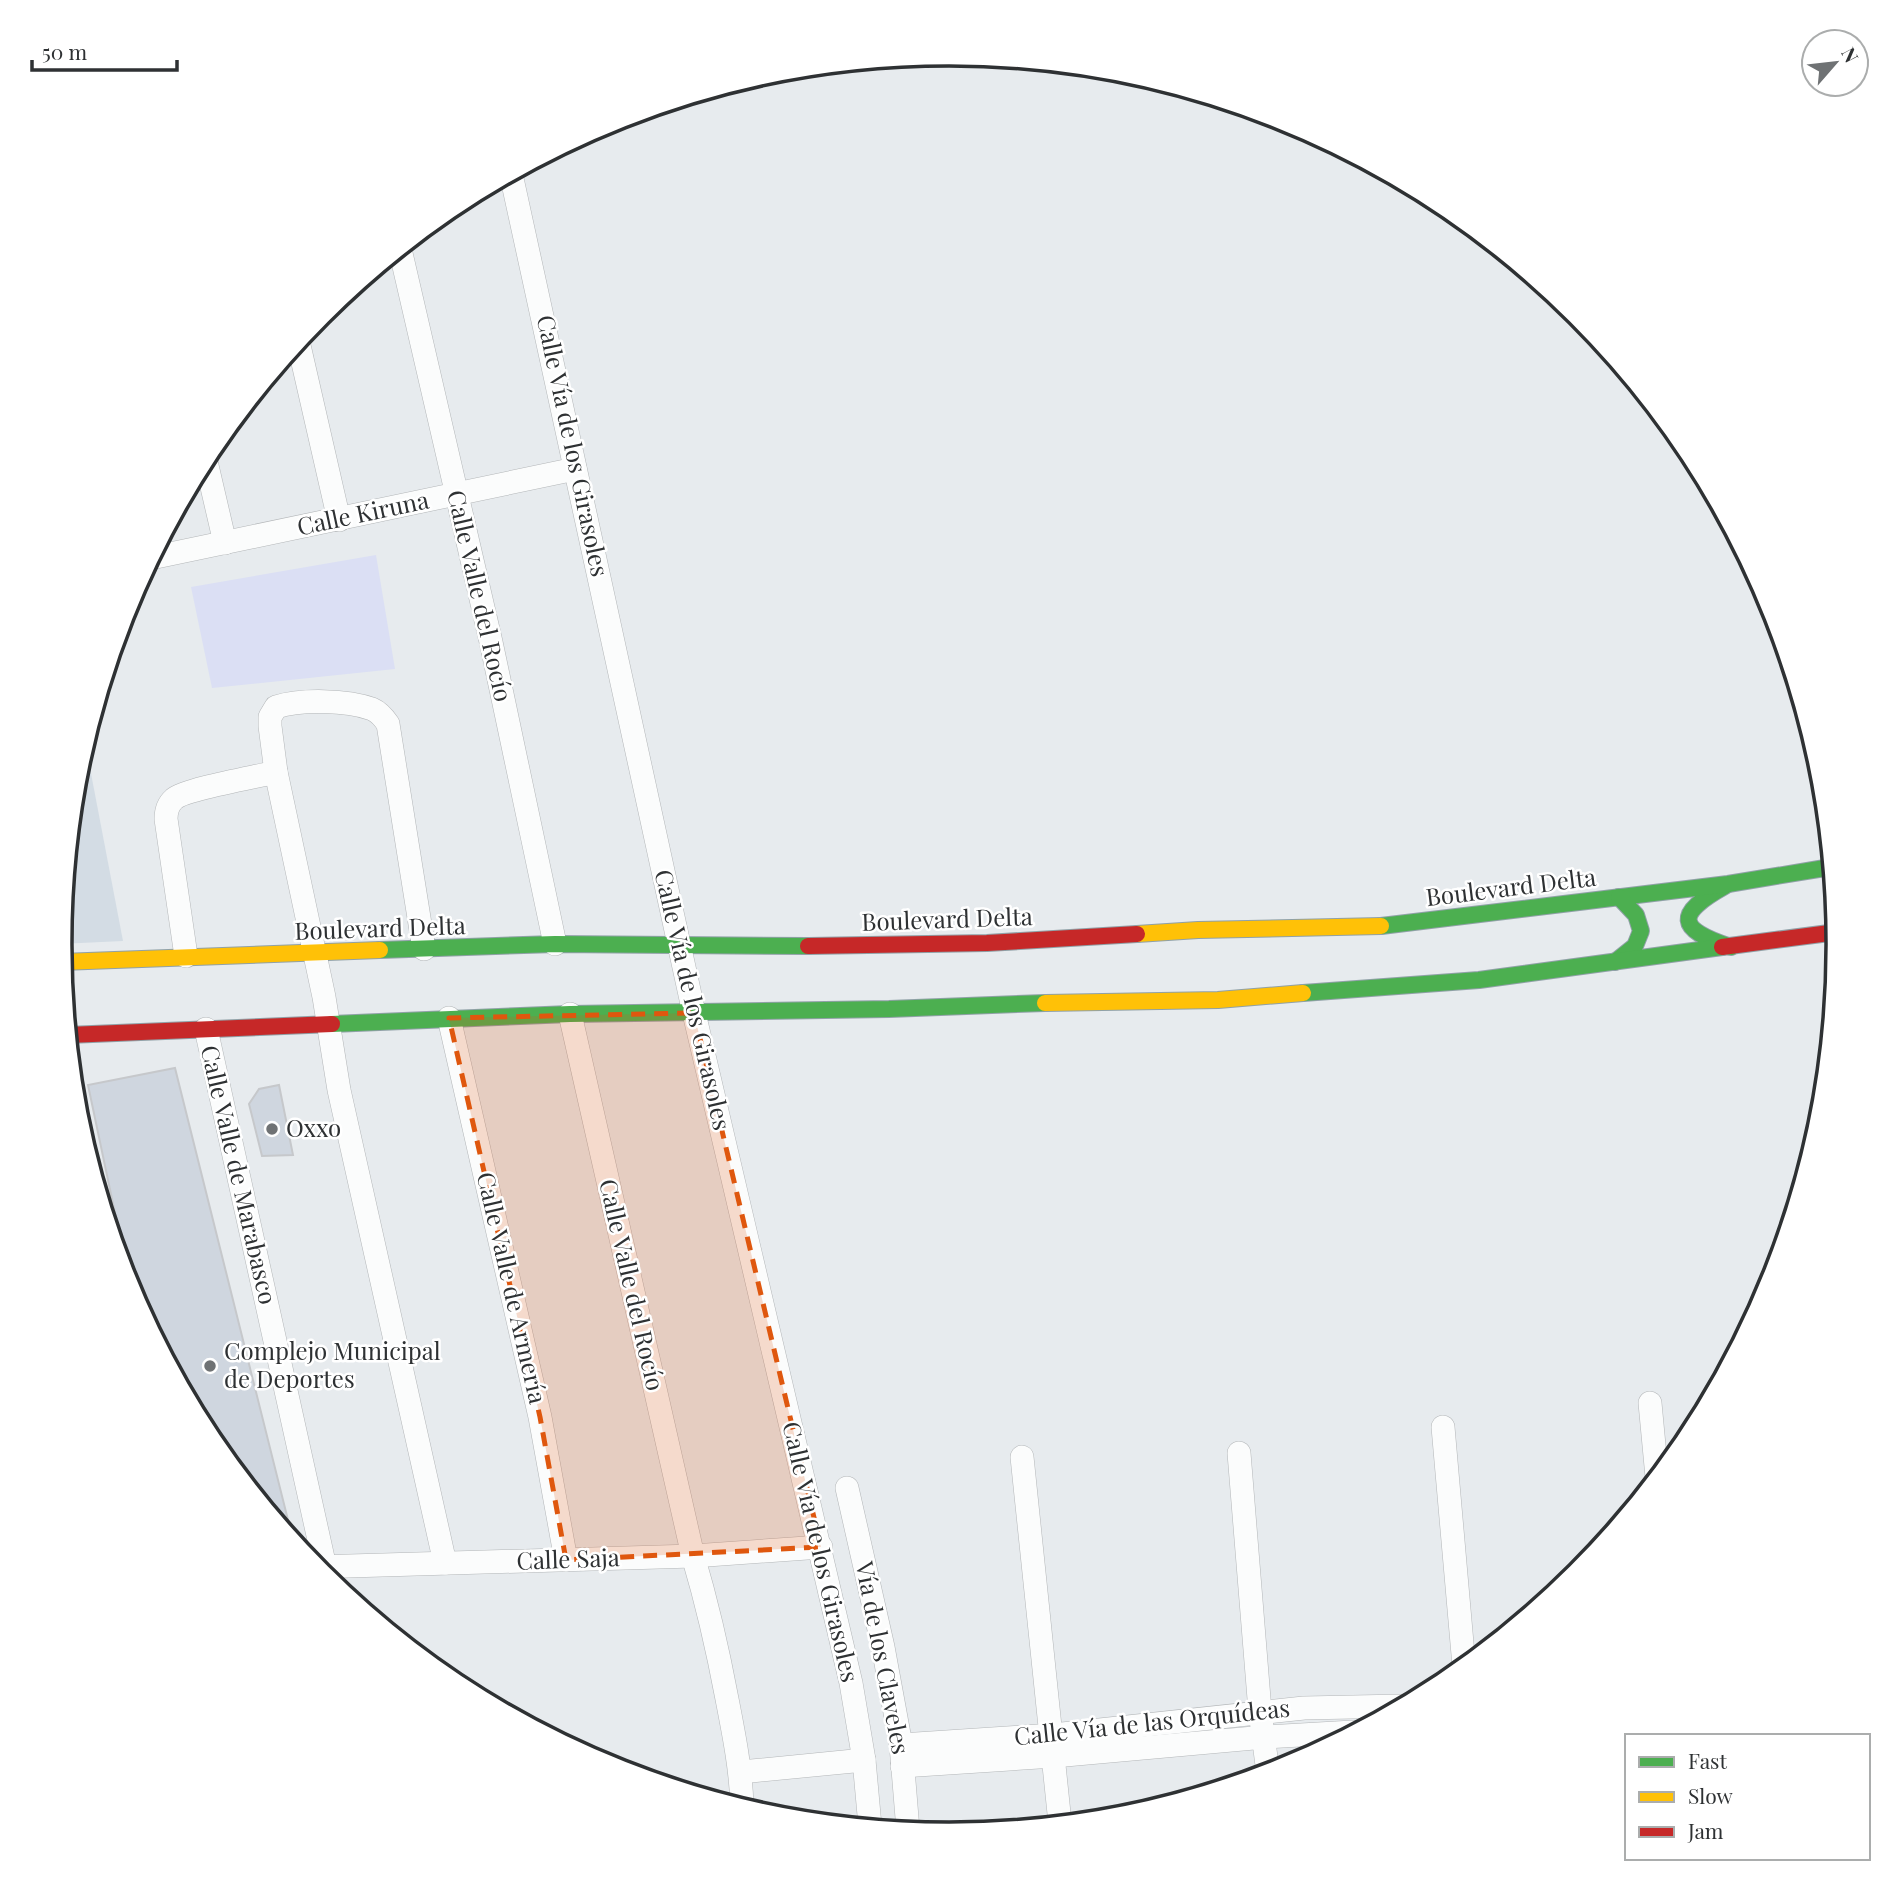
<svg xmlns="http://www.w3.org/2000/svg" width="1898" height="1888" font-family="'Playfair Display',serif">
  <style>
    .built { fill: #d3dce4 }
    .green { fill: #dbdff4 }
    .building { fill: #cfd6df; stroke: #c6c8cb; stroke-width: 2 }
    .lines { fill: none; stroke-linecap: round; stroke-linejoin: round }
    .street-casing { stroke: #b3b6b8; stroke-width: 24 }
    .fast-casing { stroke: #90a1a7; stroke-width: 18 }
    .slow-casing { stroke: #90a1a7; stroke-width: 18 }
    .jam-casing { stroke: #90a1a7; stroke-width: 18 }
    .street { stroke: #fbfcfc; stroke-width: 23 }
    .fast { stroke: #4caf50; stroke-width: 16 }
    .slow { stroke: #ffc107; stroke-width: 16 }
    .jam { stroke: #c62828; stroke-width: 16 }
    .marked { fill: #df570e; fill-opacity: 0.2; stroke: #df570e; stroke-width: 5; stroke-dasharray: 14 9; stroke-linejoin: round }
    .poi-dot { fill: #6f7274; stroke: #fff; stroke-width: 2.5 }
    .labels { text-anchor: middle; stroke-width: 5; stroke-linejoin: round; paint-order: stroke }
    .street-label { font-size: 24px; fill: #2e3133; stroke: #fff }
    .poi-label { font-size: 24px; fill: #2e3133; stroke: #fff; text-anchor: start }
    .rim { fill: none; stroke: #2e3133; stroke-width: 3.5 }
  </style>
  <rect width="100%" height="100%" fill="#e7ebee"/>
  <!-- built -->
  <polygon class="built" points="85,742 123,941 59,944 76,770"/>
  <!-- green -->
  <polygon class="green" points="376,555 395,669 212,688 191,587"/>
  <!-- building -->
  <g class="building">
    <polygon points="175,1068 293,1540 209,1438 132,1294 88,1085"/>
    <polygon points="279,1085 293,1155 262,1156 249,1104 259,1089"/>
  </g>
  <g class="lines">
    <!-- street casing -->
    <g class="street-casing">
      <g id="street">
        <polyline points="511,174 694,1013 851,1683 864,1760 870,1826"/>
        <polyline points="400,249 491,642 555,944"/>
        <polyline points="298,341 339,520"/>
        <polyline points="205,457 225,543"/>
        <polyline points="151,558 575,469"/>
        <path d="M 424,949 L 388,724 C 384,718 379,712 372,709 C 347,700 301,699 276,707 L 270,717 L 270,726 L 276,772 L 324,997 L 339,1090 L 445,1563"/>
        <path d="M 186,956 L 166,819 C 166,812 167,805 174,799 C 185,789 256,777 276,772"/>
        <path d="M 570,1014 L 693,1556 C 707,1603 718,1651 727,1699 C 734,1735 741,1770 742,1806"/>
        <polyline points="449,1018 540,1417 566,1560"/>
        <polyline points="206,1029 325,1567"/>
        <polyline points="1650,1403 1657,1477"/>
        <polyline points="1443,1427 1464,1666"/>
        <polyline points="1239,1453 1260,1711 1268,1773"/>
        <polyline points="1022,1457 1060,1823"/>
        <polyline points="847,1488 883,1647 901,1745 908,1830"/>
        <polyline points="315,1567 693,1556 821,1547"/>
        <polyline points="901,1745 1053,1735 1304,1708 1402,1706"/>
        <polyline points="902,1766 1054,1756 1265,1737 1353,1732"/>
        <polyline points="741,1772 864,1760"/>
      </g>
    </g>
    <!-- fast casing -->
    <g class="fast-casing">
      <g id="fast">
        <path d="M 1725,886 C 1675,914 1676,929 1731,947"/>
        <polyline points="1381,926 1728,884 1831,867"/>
        <polyline points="380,950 555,944 808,946"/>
        <polyline points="1615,962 1635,946 1641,931 1636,915 1619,897"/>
        <polyline points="1303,993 1479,980 1722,947"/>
        <polyline points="332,1024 570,1014 889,1009 1045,1003"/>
      </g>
    </g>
    <!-- slow casing -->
    <g class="slow-casing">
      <g id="slow">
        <polyline points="1137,934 1198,930 1381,926"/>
        <polyline points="61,962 380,950"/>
        <polyline points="1045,1003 1218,1000 1303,993"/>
      </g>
    </g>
    <!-- jam casing -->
    <g class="jam-casing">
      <g id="jam">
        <polyline points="808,946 987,943 1137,934"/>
        <polyline points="1722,947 1837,932"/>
        <polyline points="68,1035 332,1024"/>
      </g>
    </g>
    <!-- street -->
    <use href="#street" class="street"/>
    <!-- fast -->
    <use href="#fast" class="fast"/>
    <!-- slow -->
    <use href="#slow" class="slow"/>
    <!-- jam -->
    <use href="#jam" class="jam"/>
  </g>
  <!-- marked area -->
  <path class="marked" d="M 694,1013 L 821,1547 L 566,1560 L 540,1417 L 449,1018 Z"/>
  <!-- markers -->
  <g class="poi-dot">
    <circle cx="272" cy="1129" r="7"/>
    <circle cx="210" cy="1366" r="7"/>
  </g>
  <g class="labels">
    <!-- street labels -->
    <g class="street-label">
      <text transform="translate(572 446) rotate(78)" y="8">Calle Vía de los Girasoles</text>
      <text transform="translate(363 514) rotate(-12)" y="8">Calle Kiruna</text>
      <text transform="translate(479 596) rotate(77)" y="8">Calle Valle del Rocío</text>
      <text transform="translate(1511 888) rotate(-7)" y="8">Boulevard Delta</text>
      <text transform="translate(947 920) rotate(-2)" y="8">Boulevard Delta</text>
      <text transform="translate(380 929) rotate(-2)" y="8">Boulevard Delta</text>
      <text transform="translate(692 1000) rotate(77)" y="8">Calle Vía de los Girasoles</text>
      <text transform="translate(238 1175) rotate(77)" y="8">Calle Valle de Marabasco</text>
      <text transform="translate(631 1285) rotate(77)" y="8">Calle Valle del Rocío</text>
      <text transform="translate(511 1288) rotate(77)" y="8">Calle Valle de Armería</text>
      <text transform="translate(820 1552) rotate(77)" y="8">Calle Vía de los Girasoles</text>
      <text transform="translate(568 1560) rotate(-2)" y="8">Calle Saja</text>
      <text transform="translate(882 1658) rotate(79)" y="8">Vía de los Claveles</text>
      <text transform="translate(1152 1723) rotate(-6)" y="8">Calle Vía de las Orquídeas</text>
    </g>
    <!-- poi labels -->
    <g class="poi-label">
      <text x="286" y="1137">Oxxo</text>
      <text x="224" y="1360">Complejo Municipal<tspan x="224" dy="28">de Deportes</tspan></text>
    </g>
  </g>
  <!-- crop -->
  <path d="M0 0H1898V1888H0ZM949 66H949A877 877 0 0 1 1826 943V945A877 877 0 0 1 949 1822H949A877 877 0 0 1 72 945V943A877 877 0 0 1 949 66Z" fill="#fff" fill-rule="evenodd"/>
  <path class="rim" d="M949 66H949A877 877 0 0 1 1826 943V945A877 877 0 0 1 949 1822H949A877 877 0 0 1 72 945V943A877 877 0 0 1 949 66Z"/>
  <!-- legend -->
  <rect x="1625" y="1734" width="245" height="126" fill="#ffffff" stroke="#abadad" stroke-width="2"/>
  <rect x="1639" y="1757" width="35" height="10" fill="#4caf50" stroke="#abadad" stroke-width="2"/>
  <text x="1688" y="1769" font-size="21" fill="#2e3133">Fast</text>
  <rect x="1639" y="1792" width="35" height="10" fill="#ffc107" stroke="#abadad" stroke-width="2"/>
  <text x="1688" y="1804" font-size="21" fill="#2e3133">Slow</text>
  <rect x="1639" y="1827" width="35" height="10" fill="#c62828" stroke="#abadad" stroke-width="2"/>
  <text x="1688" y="1839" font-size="21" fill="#2e3133">Jam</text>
  <!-- north arrow -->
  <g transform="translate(1835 63) rotate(62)"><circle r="33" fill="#ffffff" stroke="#abadad" stroke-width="2"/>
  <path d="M0-5L12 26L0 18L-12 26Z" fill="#6f7274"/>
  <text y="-10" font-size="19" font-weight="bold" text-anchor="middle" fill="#2e3133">N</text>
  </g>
  <!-- scale -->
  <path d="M32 60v10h145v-10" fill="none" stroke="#2e3133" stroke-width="3.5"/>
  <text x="42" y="60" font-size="21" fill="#2e3133" stroke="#ffffff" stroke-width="5" paint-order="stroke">50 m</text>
</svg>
